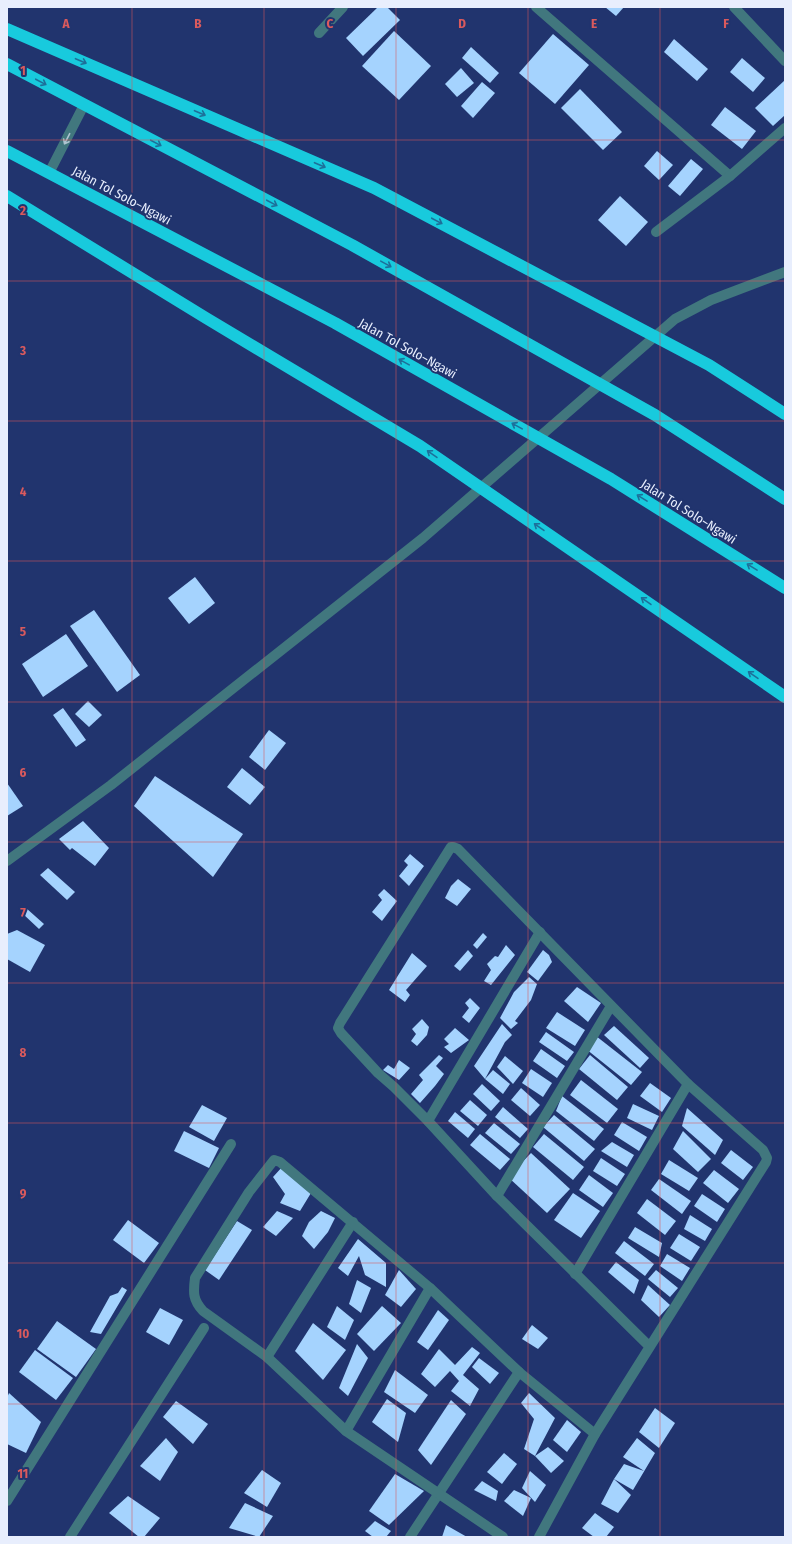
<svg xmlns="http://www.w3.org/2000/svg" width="792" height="1544" font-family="'Fira Sans Condensed',sans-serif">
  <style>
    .building { fill: #a5d3fe }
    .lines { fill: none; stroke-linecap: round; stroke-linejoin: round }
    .service { stroke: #41777e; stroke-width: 10 }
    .minor { stroke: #41777e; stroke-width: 10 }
    .motorway { stroke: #18cadd; stroke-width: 12 }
    .oneway { stroke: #1d709a }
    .oneway2 { stroke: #aec4d1 }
    .grid { fill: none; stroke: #da5a5d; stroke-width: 1; stroke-opacity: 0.55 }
    .labels { text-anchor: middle; stroke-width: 4; stroke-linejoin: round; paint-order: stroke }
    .street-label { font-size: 13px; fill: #e8eefd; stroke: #21346e }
    .grid-label { font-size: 13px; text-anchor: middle; font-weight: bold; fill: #da5a5d; stroke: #21346e; stroke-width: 4; stroke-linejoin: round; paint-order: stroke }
  </style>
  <rect width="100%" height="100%" fill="#21346e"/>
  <!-- building -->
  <g class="building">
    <polygon points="378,7 387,7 400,20 363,56 346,38"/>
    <polygon points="605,7 624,7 616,16"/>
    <polygon points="394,31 431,66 399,100 362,66"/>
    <polygon points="553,34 589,65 555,104 519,73"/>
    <polygon points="674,39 708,69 697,81 664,52"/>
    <polygon points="471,47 499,73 490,83 462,58"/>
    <polygon points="742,58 765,78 753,92 730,72"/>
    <polygon points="461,68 474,83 457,97 445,84"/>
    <polygon points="785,80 785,115 773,126 755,108"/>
    <polygon points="482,82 495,93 473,118 461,106"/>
    <polygon points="580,89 622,132 603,150 561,108"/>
    <polygon points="725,107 756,131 742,149 711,125"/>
    <polygon points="657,151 673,165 659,180 644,166"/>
    <polygon points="691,159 703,169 680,196 668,186"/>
    <polygon points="620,196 648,222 626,246 598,220"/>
    <polygon points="195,577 215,603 189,624 168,598"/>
    <polygon points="94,610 140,675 117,692 70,626"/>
    <polygon points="66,634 88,666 43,697 22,664"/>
    <polygon points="88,701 102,715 89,727 75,714"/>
    <polygon points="63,708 86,740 76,747 53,715"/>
    <polygon points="269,730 286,743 265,770 249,757"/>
    <polygon points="242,768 265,787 250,805 227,787"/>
    <polygon points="155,776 243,834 213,877 134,806"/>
    <polygon points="7,783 23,806 7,816"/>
    <polygon points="83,821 109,848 95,866 72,848 70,850 59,839"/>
    <polygon points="410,854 424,866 409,886 399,876 408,865 404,861"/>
    <polygon points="48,868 75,892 67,900 40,875"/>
    <polygon points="458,879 471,889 457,906 445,898 451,886"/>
    <polygon points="384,889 397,901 382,921 372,912 382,900 378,895"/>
    <polygon points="26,908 44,924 39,929 22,913"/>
    <polygon points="17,930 45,945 30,972 7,959 7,934"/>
    <polygon points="483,933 487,937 477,949 473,945"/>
    <polygon points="506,945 515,955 491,985 484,981 491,970 487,964 495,956 498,957"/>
    <polygon points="468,950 473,956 460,971 454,966"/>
    <polygon points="543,950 549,955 552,962 538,981 527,972"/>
    <polygon points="412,953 427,966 406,990 410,995 405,1002 389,990"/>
    <polygon points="529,977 537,984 531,1000 515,1021 518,1023 511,1029 500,1018 514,992"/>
    <polygon points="577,987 601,1003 588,1022 564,1001"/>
    <polygon points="470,998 480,1008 469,1023 462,1017 469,1008 465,1003"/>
    <polygon points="557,1012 585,1030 575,1046 546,1028"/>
    <polygon points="422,1019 429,1027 427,1035 417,1046 411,1041 416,1034 412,1029"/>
    <polygon points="502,1024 512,1035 505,1042 485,1079 474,1066"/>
    <polygon points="614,1026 649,1058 640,1068 604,1035"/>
    <polygon points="455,1028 469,1040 451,1053 444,1047 449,1044 444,1039"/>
    <polygon points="546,1032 574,1052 567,1061 539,1042"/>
    <polygon points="596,1036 642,1072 631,1085 586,1049"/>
    <polygon points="541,1049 565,1066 557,1078 533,1061"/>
    <polygon points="439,1055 443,1058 436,1066 444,1074 435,1086 420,1103 411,1094 423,1080 419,1075"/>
    <polygon points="590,1055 628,1087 617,1100 579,1069"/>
    <polygon points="505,1056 523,1071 513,1084 497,1067"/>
    <polygon points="399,1060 410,1068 399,1080 383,1070 388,1065 394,1069"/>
    <polygon points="531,1069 552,1083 543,1097 522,1083"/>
    <polygon points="493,1070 510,1084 503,1094 485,1079"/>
    <polygon points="581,1080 618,1109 607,1123 570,1095"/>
    <polygon points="650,1083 671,1098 662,1112 640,1096"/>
    <polygon points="482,1084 500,1101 491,1111 473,1094"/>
    <polygon points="521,1088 540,1105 530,1116 511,1100"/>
    <polygon points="562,1096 604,1129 594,1141 556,1111"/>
    <polygon points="470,1100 487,1115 478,1126 460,1111"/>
    <polygon points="633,1104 659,1116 652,1130 627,1118"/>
    <polygon points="202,1105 227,1118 214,1141 189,1127"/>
    <polygon points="503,1107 528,1129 520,1138 495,1117"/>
    <polygon points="687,1108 723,1140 715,1155 682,1126"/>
    <polygon points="455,1112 475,1129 468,1138 448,1121"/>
    <polygon points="554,1115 595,1149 584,1161 543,1127"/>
    <polygon points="622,1122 647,1137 639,1151 614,1135"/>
    <polygon points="494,1123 520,1144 511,1154 485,1133"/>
    <polygon points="184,1131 219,1148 209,1168 174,1151"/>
    <polygon points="683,1131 711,1159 698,1172 673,1149"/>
    <polygon points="480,1134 510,1159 500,1170 470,1145"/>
    <polygon points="544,1134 584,1167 573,1180 533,1147"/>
    <polygon points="612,1142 634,1155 627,1167 601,1151"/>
    <polygon points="731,1150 753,1167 743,1180 721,1163"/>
    <polygon points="531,1153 570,1189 547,1213 508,1177"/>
    <polygon points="601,1158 625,1174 617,1186 593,1171"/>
    <polygon points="669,1160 698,1178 689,1191 661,1174"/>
    <polygon points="283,1166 311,1193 300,1211 280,1203 285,1194 273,1177"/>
    <polygon points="714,1170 739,1189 728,1203 703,1183"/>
    <polygon points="589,1175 613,1193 603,1207 579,1190"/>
    <polygon points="659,1179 691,1201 682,1214 651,1190"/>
    <polygon points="573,1193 600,1211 581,1238 554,1220"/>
    <polygon points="702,1194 725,1209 717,1222 694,1206"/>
    <polygon points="647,1199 676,1221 665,1235 637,1213"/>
    <polygon points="277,1211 293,1218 276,1236 263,1227"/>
    <polygon points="321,1211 335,1218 328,1232 314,1249 302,1236 309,1222"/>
    <polygon points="690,1215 712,1229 705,1241 684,1229"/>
    <polygon points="128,1220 159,1243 144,1263 113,1240"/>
    <polygon points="237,1221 252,1230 219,1280 205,1270"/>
    <polygon points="635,1227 662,1243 659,1257 628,1238"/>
    <polygon points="679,1234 700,1247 691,1261 670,1248"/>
    <polygon points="358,1239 386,1263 386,1287 365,1275 359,1256 348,1276 338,1268"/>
    <polygon points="624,1241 654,1264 645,1276 615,1253"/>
    <polygon points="667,1254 690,1268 682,1281 660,1266"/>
    <polygon points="616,1262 639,1280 634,1294 608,1272"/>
    <polygon points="399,1270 416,1289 401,1307 385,1295"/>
    <polygon points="656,1270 678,1288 670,1297 648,1279"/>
    <polygon points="357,1280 371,1288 361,1313 349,1304"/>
    <polygon points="648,1285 670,1305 659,1317 641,1300"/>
    <polygon points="122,1287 127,1290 101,1334 90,1332 110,1296 118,1293"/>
    <polygon points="337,1306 354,1320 345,1340 327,1327"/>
    <polygon points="382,1306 401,1323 374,1351 357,1334"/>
    <polygon points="160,1308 183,1320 169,1345 146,1332"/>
    <polygon points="438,1310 449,1320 428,1350 417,1342"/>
    <polygon points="57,1321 96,1349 76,1377 37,1349"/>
    <polygon points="313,1323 346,1350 323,1380 295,1351"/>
    <polygon points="532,1325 548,1338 538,1349 522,1339"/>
    <polygon points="357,1344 368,1358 348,1396 339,1388"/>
    <polygon points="472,1347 480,1353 463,1375 479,1389 470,1406 451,1391 459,1381 450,1371 435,1387 421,1374 439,1349 455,1365"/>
    <polygon points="35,1350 73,1378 56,1400 19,1372"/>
    <polygon points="479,1358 499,1373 490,1384 472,1367"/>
    <polygon points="395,1370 428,1395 415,1413 384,1392"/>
    <polygon points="9,1393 41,1422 26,1453 7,1444 7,1398"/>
    <polygon points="529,1393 555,1418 535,1456 524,1449 534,1419 521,1403"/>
    <polygon points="387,1399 406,1413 398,1442 372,1422"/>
    <polygon points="451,1400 466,1414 431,1465 418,1450"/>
    <polygon points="176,1401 208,1424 193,1444 163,1417"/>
    <polygon points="655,1408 675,1423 659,1448 639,1432"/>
    <polygon points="567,1420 581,1432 567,1452 553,1440"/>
    <polygon points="166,1438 178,1452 160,1481 140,1466"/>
    <polygon points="637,1438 655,1453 633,1490 614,1479 624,1464 644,1471 623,1457"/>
    <polygon points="548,1447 564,1461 551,1473 535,1456"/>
    <polygon points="504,1453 517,1464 502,1484 487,1472"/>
    <polygon points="262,1470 281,1483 267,1507 244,1493"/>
    <polygon points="530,1471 546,1485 535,1502 522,1488"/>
    <polygon points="395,1474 424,1491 389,1525 369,1511"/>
    <polygon points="614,1479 631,1495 618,1513 601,1504"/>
    <polygon points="482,1481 498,1491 496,1501 474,1490"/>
    <polygon points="514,1490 531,1498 523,1516 504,1501"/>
    <polygon points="128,1496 160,1518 144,1537 139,1537 109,1513"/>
    <polygon points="245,1503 273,1516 259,1537 229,1528"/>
    <polygon points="595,1513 614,1527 606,1537 594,1537 582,1528"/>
    <polygon points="375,1521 391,1531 386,1537 373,1537 365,1531"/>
    <polygon points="446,1525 467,1537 442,1537"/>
  </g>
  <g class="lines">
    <!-- service -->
    <polyline class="service" points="49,173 84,105"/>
    <!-- minor -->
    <g class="minor">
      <polyline points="536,7 730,176"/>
      <polyline points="734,7 785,61"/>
      <polyline points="319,33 343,7"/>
      <polyline points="656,232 730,176 785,128"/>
      <polyline points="7,861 111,785 423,538 675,319 711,300 785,272"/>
      <polyline points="428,1121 540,932"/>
      <polyline points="497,1196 611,1006"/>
      <polyline points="575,1274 688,1084"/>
      <polyline points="267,1357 353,1222"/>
      <polyline points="346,1431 430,1288"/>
      <polyline points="7,1501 231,1144"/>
      <polyline points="70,1537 204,1328"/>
      <polyline points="410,1537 519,1372"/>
      <path d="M 503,1537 L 346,1431 L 267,1357 L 203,1311 C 193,1300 193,1293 195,1278 L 249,1192 L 274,1160 L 280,1162 L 430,1288 L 519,1372 L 595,1434"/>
      <polyline points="539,1537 595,1434 766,1162 767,1158 763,1150 688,1084 458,849 453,847 451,847 340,1023 338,1028 341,1033 378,1073 394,1087 428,1121 497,1196 649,1346"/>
    </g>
    <!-- motorway -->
    <g class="motorway">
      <polyline points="7,29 374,188 709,365 785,414"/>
      <polyline points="7,64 352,245 655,415 785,499"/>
      <polyline points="7,151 335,323 611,479 785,588"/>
      <polyline points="7,196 206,318 420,446 785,697"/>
    </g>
  </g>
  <!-- one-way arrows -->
  <defs><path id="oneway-shaft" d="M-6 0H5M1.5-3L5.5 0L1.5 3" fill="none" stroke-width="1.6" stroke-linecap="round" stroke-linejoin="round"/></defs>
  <g class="oneway">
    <use href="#oneway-shaft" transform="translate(81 61) rotate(23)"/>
    <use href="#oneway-shaft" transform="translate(41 82) rotate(28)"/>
    <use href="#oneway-shaft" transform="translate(200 113) rotate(23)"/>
    <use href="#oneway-shaft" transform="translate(156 143) rotate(28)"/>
    <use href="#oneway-shaft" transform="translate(320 165) rotate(23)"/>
    <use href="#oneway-shaft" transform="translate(272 203) rotate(28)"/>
    <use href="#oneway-shaft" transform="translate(437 221) rotate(28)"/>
    <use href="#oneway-shaft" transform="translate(386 264) rotate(29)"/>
    <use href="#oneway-shaft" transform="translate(404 362) rotate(-151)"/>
    <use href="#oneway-shaft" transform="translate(517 426) rotate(-151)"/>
    <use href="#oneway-shaft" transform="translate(432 454) rotate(-145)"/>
    <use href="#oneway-shaft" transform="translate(642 498) rotate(-148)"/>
    <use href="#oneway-shaft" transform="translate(539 527) rotate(-145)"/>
    <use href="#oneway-shaft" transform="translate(752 567) rotate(-148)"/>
    <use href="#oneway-shaft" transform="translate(646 601) rotate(-145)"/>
    <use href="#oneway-shaft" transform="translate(753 675) rotate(-145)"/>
  </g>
  <use class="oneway2" href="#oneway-shaft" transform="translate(67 139) rotate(117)"/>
  <!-- grid -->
  <path class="grid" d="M 132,7 L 132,1537M 264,7 L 264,1537M 396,7 L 396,1537M 528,7 L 528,1537M 660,7 L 660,1537M 7,140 L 785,140M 7,281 L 785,281M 7,421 L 785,421M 7,561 L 785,561M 7,702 L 785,702M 7,842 L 785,842M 7,983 L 785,983M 7,1123 L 785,1123M 7,1263 L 785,1263M 7,1404 L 785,1404"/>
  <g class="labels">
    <!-- street labels -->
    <g class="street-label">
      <text transform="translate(122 195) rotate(28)" y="5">Jalan Tol Solo–Ngawi</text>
      <text transform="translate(408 348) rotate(29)" y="5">Jalan Tol Solo–Ngawi</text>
      <text transform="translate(689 511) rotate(32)" y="5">Jalan Tol Solo–Ngawi</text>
    </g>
  </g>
  <g class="grid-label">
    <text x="66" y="28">A</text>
    <text x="198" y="28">B</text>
    <text x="330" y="28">C</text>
    <text x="462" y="28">D</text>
    <text x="594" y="28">E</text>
    <text x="726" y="28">F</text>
    <text x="23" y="75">1</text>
    <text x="23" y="215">2</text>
    <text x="23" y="355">3</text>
    <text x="23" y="496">4</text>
    <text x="23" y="636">5</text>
    <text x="23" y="777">6</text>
    <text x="23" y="917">7</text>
    <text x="23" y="1057">8</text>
    <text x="23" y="1198">9</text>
    <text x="23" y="1338">10</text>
    <text x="23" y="1478">11</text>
  </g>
  <!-- border -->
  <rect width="792" height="1544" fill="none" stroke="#e8eefd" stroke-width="16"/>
</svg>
